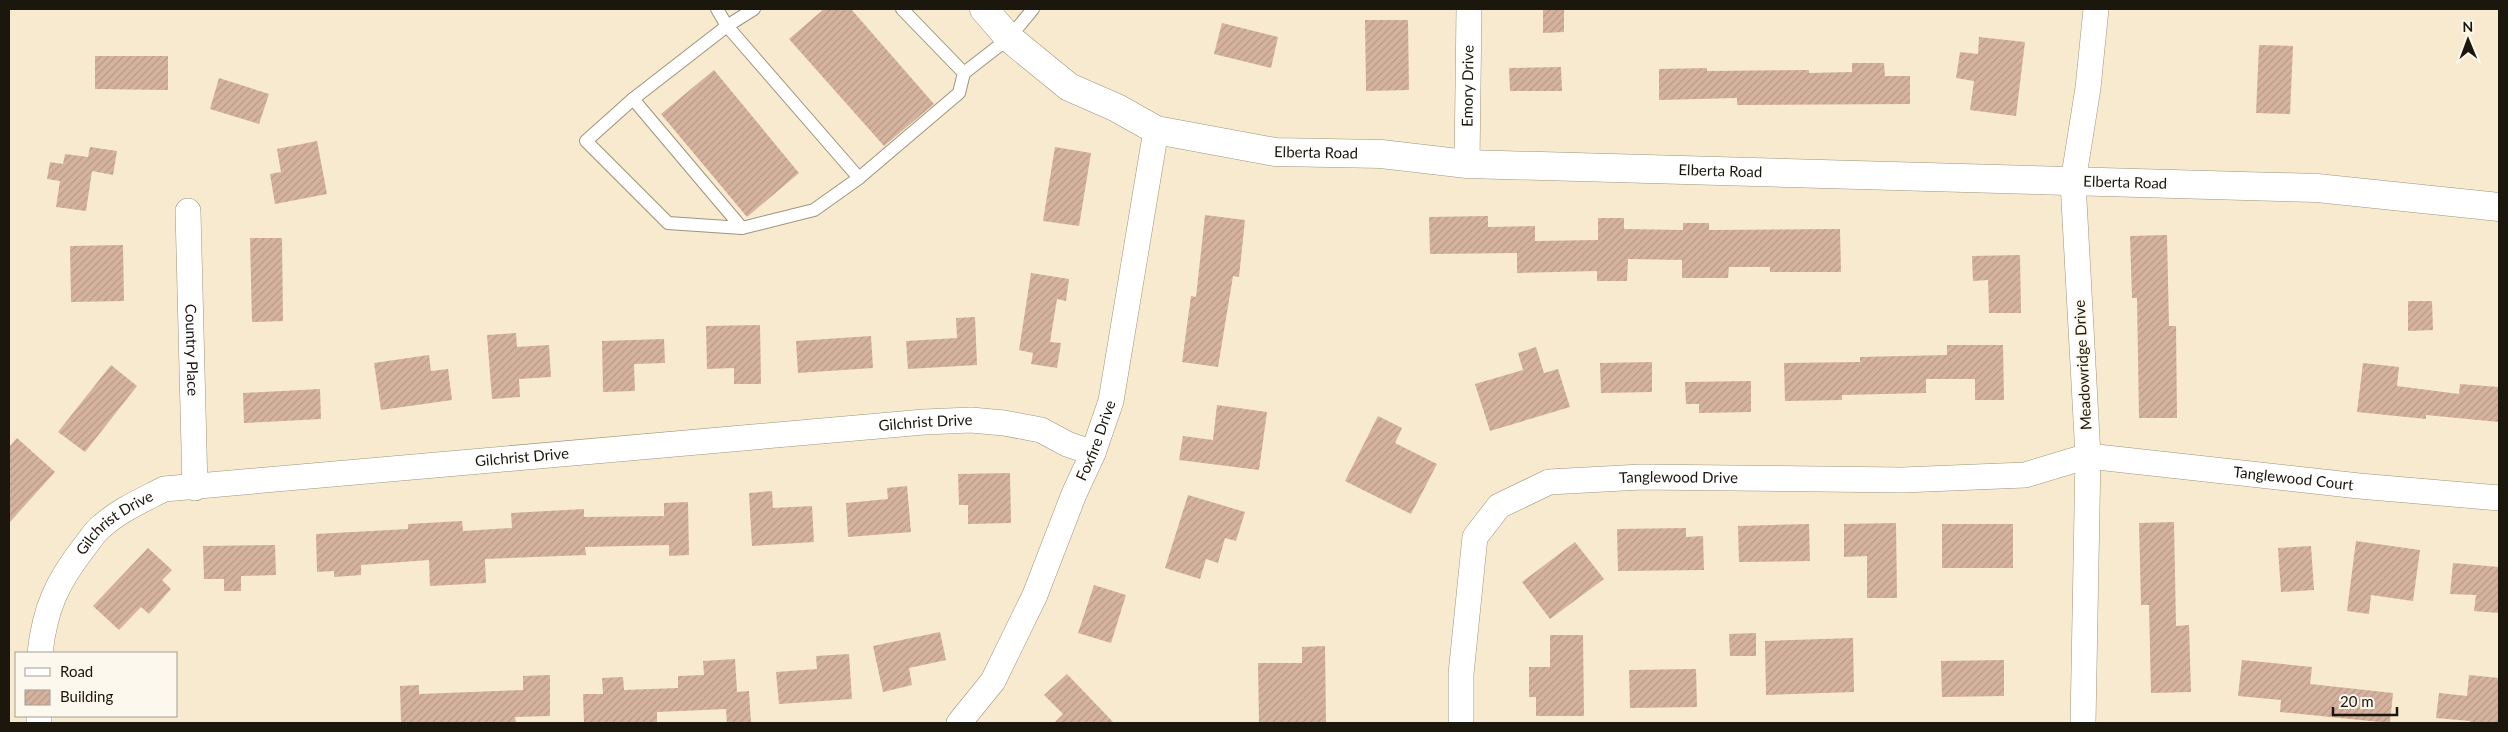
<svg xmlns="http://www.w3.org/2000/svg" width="2508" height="732" font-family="Lato,sans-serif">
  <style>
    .building { fill: url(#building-hatch) }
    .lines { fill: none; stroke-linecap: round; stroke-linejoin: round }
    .service-casing { stroke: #9f947b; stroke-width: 14 }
    .minor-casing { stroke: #9f947b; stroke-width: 26 }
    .tertiary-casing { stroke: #9f947b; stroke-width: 29 }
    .service { stroke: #fff; stroke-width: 12 }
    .minor { stroke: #fff; stroke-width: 25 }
    .tertiary { stroke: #fff; stroke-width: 28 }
    .labels { text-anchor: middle; stroke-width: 4; stroke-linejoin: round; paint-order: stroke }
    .street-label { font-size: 15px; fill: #1b170d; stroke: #fdf8ed }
  </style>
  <defs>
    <pattern id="building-hatch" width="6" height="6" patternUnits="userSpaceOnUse" patternTransform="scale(1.25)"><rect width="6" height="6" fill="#d6b39f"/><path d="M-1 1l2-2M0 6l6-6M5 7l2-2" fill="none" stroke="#b79988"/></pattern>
  </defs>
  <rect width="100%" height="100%" fill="#f7eacf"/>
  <!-- building -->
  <g class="building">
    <polygon points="824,9 851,9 934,104 884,146 789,39"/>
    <polygon points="1543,9 1564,9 1564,32 1543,33"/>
    <polygon points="1365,20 1408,20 1409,90 1366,91"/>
    <polygon points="1222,23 1278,37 1271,68 1214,54"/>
    <polygon points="1979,37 2025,42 2016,116 1970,110 1974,81 1956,78 1960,52 1978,54"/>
    <polygon points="2259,45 2293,46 2290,114 2256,113"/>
    <polygon points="95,56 168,56 168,90 95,89"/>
    <polygon points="1852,63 1884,63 1885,76 1910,76 1910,104 1737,105 1737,98 1659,100 1659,69 1707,68 1707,71 1809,70 1809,73 1852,72"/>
    <polygon points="1561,67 1562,91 1510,91 1509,68"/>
    <polygon points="714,70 799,173 747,217 661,114"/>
    <polygon points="219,78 269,94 259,124 210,109"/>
    <polygon points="317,141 327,194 275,204 270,174 281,172 277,149"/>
    <polygon points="90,147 117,151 113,175 92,171 86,211 56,207 60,181 47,179 50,162 63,164 65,154 88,157"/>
    <polygon points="1055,147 1091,153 1079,226 1043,221"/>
    <polygon points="1205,215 1245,220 1239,277 1233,276 1218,367 1182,362 1191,296 1196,297"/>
    <polygon points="1488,216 1488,227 1535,226 1535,241 1598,240 1598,218 1624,218 1624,229 1683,230 1683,223 1709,223 1709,230 1840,229 1841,272 1770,272 1770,267 1729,267 1728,278 1682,278 1682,260 1628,259 1627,281 1597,281 1597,271 1517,273 1517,253 1430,254 1429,217"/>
    <polygon points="2167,235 2169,326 2176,326 2177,418 2139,418 2137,298 2132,298 2130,236"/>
    <polygon points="250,238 282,238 283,321 252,322"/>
    <polygon points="123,245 124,301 71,302 70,246"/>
    <polygon points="2020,255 2021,313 1989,313 1988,280 1973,281 1972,256"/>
    <polygon points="1031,273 1069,279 1066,301 1057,299 1050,342 1061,343 1057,368 1031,364 1033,353 1019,350"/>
    <polygon points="2408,301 2432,301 2433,330 2408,331"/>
    <polygon points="975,317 977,365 908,369 906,341 957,338 956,318"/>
    <polygon points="760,325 761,384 734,384 734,368 707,369 706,326"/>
    <polygon points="516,333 517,347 549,345 551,377 519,379 520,397 492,399 487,335"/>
    <polygon points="871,336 873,368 798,373 796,341"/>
    <polygon points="664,339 665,363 634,364 635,391 603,392 602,341"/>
    <polygon points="1947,345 2003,345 2004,400 1975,400 1975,379 1926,379 1926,393 1842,395 1842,400 1785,401 1784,363 1860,362 1860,357 1947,355"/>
    <polygon points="1536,347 1544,373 1558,369 1570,407 1490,431 1475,384 1523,370 1518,353"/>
    <polygon points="429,355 431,371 448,369 452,400 381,410 374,363"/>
    <polygon points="1652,362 1652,392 1601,393 1600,363"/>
    <polygon points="2363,363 2399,367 2397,386 2459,394 2460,384 2499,387 2499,422 2426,415 2426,419 2357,412"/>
    <polygon points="111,365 137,386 85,452 58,432"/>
    <polygon points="1751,381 1751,412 1699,413 1699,404 1686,404 1685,382"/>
    <polygon points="320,389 321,419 244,423 243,393"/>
    <polygon points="1217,405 1267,412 1259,470 1179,460 1183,436 1213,440"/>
    <polygon points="1378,416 1402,428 1395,443 1437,464 1411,514 1345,481"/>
    <polygon points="17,438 55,472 9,523 9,447"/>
    <polygon points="1010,473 1011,523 968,524 968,505 959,505 958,474"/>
    <polygon points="907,486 911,532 848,537 846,503 888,499 887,488"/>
    <polygon points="772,491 773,508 812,506 814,542 752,546 749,493"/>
    <polygon points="1188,495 1245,512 1236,541 1225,538 1218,563 1206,559 1200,579 1165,568"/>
    <polygon points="688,502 689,555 669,556 669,545 585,547 586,555 485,559 486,583 430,586 429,560 361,565 361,575 334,577 334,571 317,572 316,534 408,529 408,524 462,521 463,531 512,528 511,513 584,509 584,517 664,516 664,503"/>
    <polygon points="2174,522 2176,626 2189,625 2191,692 2151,693 2149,605 2141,605 2139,523"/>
    <polygon points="1896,523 1897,598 1867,598 1867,556 1844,557 1844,524"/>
    <polygon points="1809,524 1810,561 1739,562 1738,526"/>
    <rect x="1942" y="524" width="71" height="44"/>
    <polygon points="1686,528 1686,537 1703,536 1704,570 1618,571 1617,529"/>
    <polygon points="2356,541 2420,550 2413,601 2371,595 2369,614 2347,611"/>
    <polygon points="1575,542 1604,579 1550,619 1522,582"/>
    <polygon points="275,545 276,575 241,576 241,591 224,591 224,579 204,579 203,546"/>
    <polygon points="2311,546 2314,590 2281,592 2278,548"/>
    <polygon points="148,548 172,570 162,580 171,589 149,614 141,607 119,630 93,606"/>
    <polygon points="2453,563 2499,567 2499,613 2474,611 2476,595 2450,594"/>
    <polygon points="1094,585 1126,595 1111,643 1078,633"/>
    <polygon points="940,632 946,660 909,668 912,685 883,692 873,646"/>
    <polygon points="1756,633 1756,656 1730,656 1729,634"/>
    <polygon points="1550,635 1583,635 1584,716 1536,716 1536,697 1529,697 1529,667 1550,667"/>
    <polygon points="1853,638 1854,692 1766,695 1765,641"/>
    <polygon points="1325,646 1326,723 1259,723 1258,663 1302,663 1302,647"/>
    <polygon points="849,654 852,699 779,704 776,672 817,669 816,656"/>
    <polygon points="735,659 737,692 749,691 751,723 727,723 726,709 657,712 657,723 584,723 583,694 603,694 602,678 623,677 624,690 678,688 678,676 704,675 703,661"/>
    <polygon points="2004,660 2004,696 1942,697 1941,661"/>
    <polygon points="2242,660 2312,667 2310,684 2393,693 2390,723 2280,712 2281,700 2238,696"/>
    <polygon points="1696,669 1697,707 1630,708 1629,670"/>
    <polygon points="1067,674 1114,723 1054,723 1063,714 1044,695"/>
    <polygon points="550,675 550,716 515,717 516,723 401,723 400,686 419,685 419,694 523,690 523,676"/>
    <polygon points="2469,675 2499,678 2499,723 2470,723 2470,721 2436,718 2439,693 2467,696"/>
  </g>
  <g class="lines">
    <!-- service casing -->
    <g class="service-casing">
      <g id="service">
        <polyline points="717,9 727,26 633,99 742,228 814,210 859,178"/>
        <polyline points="754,9 727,26 859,178 959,93 964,73 902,9"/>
        <polyline points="964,73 1009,38 1033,9"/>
        <polyline points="633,99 586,141 668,223 742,228"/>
      </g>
    </g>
    <!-- minor casing -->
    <g class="minor-casing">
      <g id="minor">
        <path id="s1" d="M 1467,164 L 1469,9"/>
        <path id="s2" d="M 188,211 L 195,488"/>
        <path id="s3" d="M 40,653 C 45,608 57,582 85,546 C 90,540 95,531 102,526 C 120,510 143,500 164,489 L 924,422 L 971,420 L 1004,423 L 1041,430 L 1067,444 L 1093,453"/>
        <polyline points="39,716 39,723"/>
        <path id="s4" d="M 959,723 L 993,681 L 1035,595 L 1074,494 L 1093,453 L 1111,401 L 1156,130"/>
        <path id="s5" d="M 1461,723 L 1461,674 L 1475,537 L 1499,506 L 1549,482 L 1641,477 L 1902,480 L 2025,475 L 2088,456 L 2359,486 L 2499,498"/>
        <polyline points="2083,723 2088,456 2073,182 2088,88 2096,9"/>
      </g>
    </g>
    <!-- tertiary casing -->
    <g class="tertiary-casing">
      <g id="tertiary">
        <path id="s6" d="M 984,9 L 1009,38 L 1069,87 L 1117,108 L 1156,130 L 1275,152 L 1381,154 L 1467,164 L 2317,188 L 2499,207"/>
      </g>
    </g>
    <!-- service -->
    <use href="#service" class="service"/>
    <!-- minor -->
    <use href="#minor" class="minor"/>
    <!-- tertiary -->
    <use href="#tertiary" class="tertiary"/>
  </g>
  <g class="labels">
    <!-- street labels -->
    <g class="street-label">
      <text dy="5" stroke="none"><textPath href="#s1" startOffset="78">Emory Drive</textPath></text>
      <text dy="5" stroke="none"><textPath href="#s6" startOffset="375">Elberta Road</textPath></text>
      <text dy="5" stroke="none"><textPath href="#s6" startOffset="780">Elberta Road</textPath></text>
      <text dy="5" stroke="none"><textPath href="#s6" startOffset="1185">Elberta Road</textPath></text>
      <text dy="5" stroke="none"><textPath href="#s2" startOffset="139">Country Place</textPath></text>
      <text transform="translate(2083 365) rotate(-93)" y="5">Meadowridge Drive</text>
      <text dy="5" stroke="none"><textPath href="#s3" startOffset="981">Gilchrist Drive</textPath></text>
      <text dy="5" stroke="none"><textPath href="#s4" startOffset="316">Foxfire Drive</textPath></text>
      <text dy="5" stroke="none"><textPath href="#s3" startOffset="576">Gilchrist Drive</textPath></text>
      <text dy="5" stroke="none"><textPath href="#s5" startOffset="411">Tanglewood Drive</textPath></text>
      <text dy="5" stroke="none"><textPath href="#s5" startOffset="1030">Tanglewood Court</textPath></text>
      <text dy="5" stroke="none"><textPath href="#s3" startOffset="156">Gilchrist Drive</textPath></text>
    </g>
  </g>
  <!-- border -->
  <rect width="2508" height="732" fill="none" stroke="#1b170d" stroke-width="20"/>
  <!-- legend -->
  <rect x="15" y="652" width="162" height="65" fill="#fdf8ed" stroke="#a39e93"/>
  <rect x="25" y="668" width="25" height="8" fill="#ffffff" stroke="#a39e93"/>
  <text x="60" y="677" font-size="15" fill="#1b170d">Road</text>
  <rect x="25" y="690" width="25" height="15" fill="url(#building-hatch)" stroke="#a39e93"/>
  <text x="60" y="702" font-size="15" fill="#1b170d">Building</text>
  <!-- north arrow -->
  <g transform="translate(2468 40) rotate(359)" stroke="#fdf8ed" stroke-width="4" paint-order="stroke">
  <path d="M0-4L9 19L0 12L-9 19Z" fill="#1b170d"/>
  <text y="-8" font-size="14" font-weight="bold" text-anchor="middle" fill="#1b170d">N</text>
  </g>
  <!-- scale -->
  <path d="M2333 707v8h64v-8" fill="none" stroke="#1b170d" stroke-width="2.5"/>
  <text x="2340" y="707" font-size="15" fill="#1b170d" stroke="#fdf8ed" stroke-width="4" paint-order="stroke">20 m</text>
</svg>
